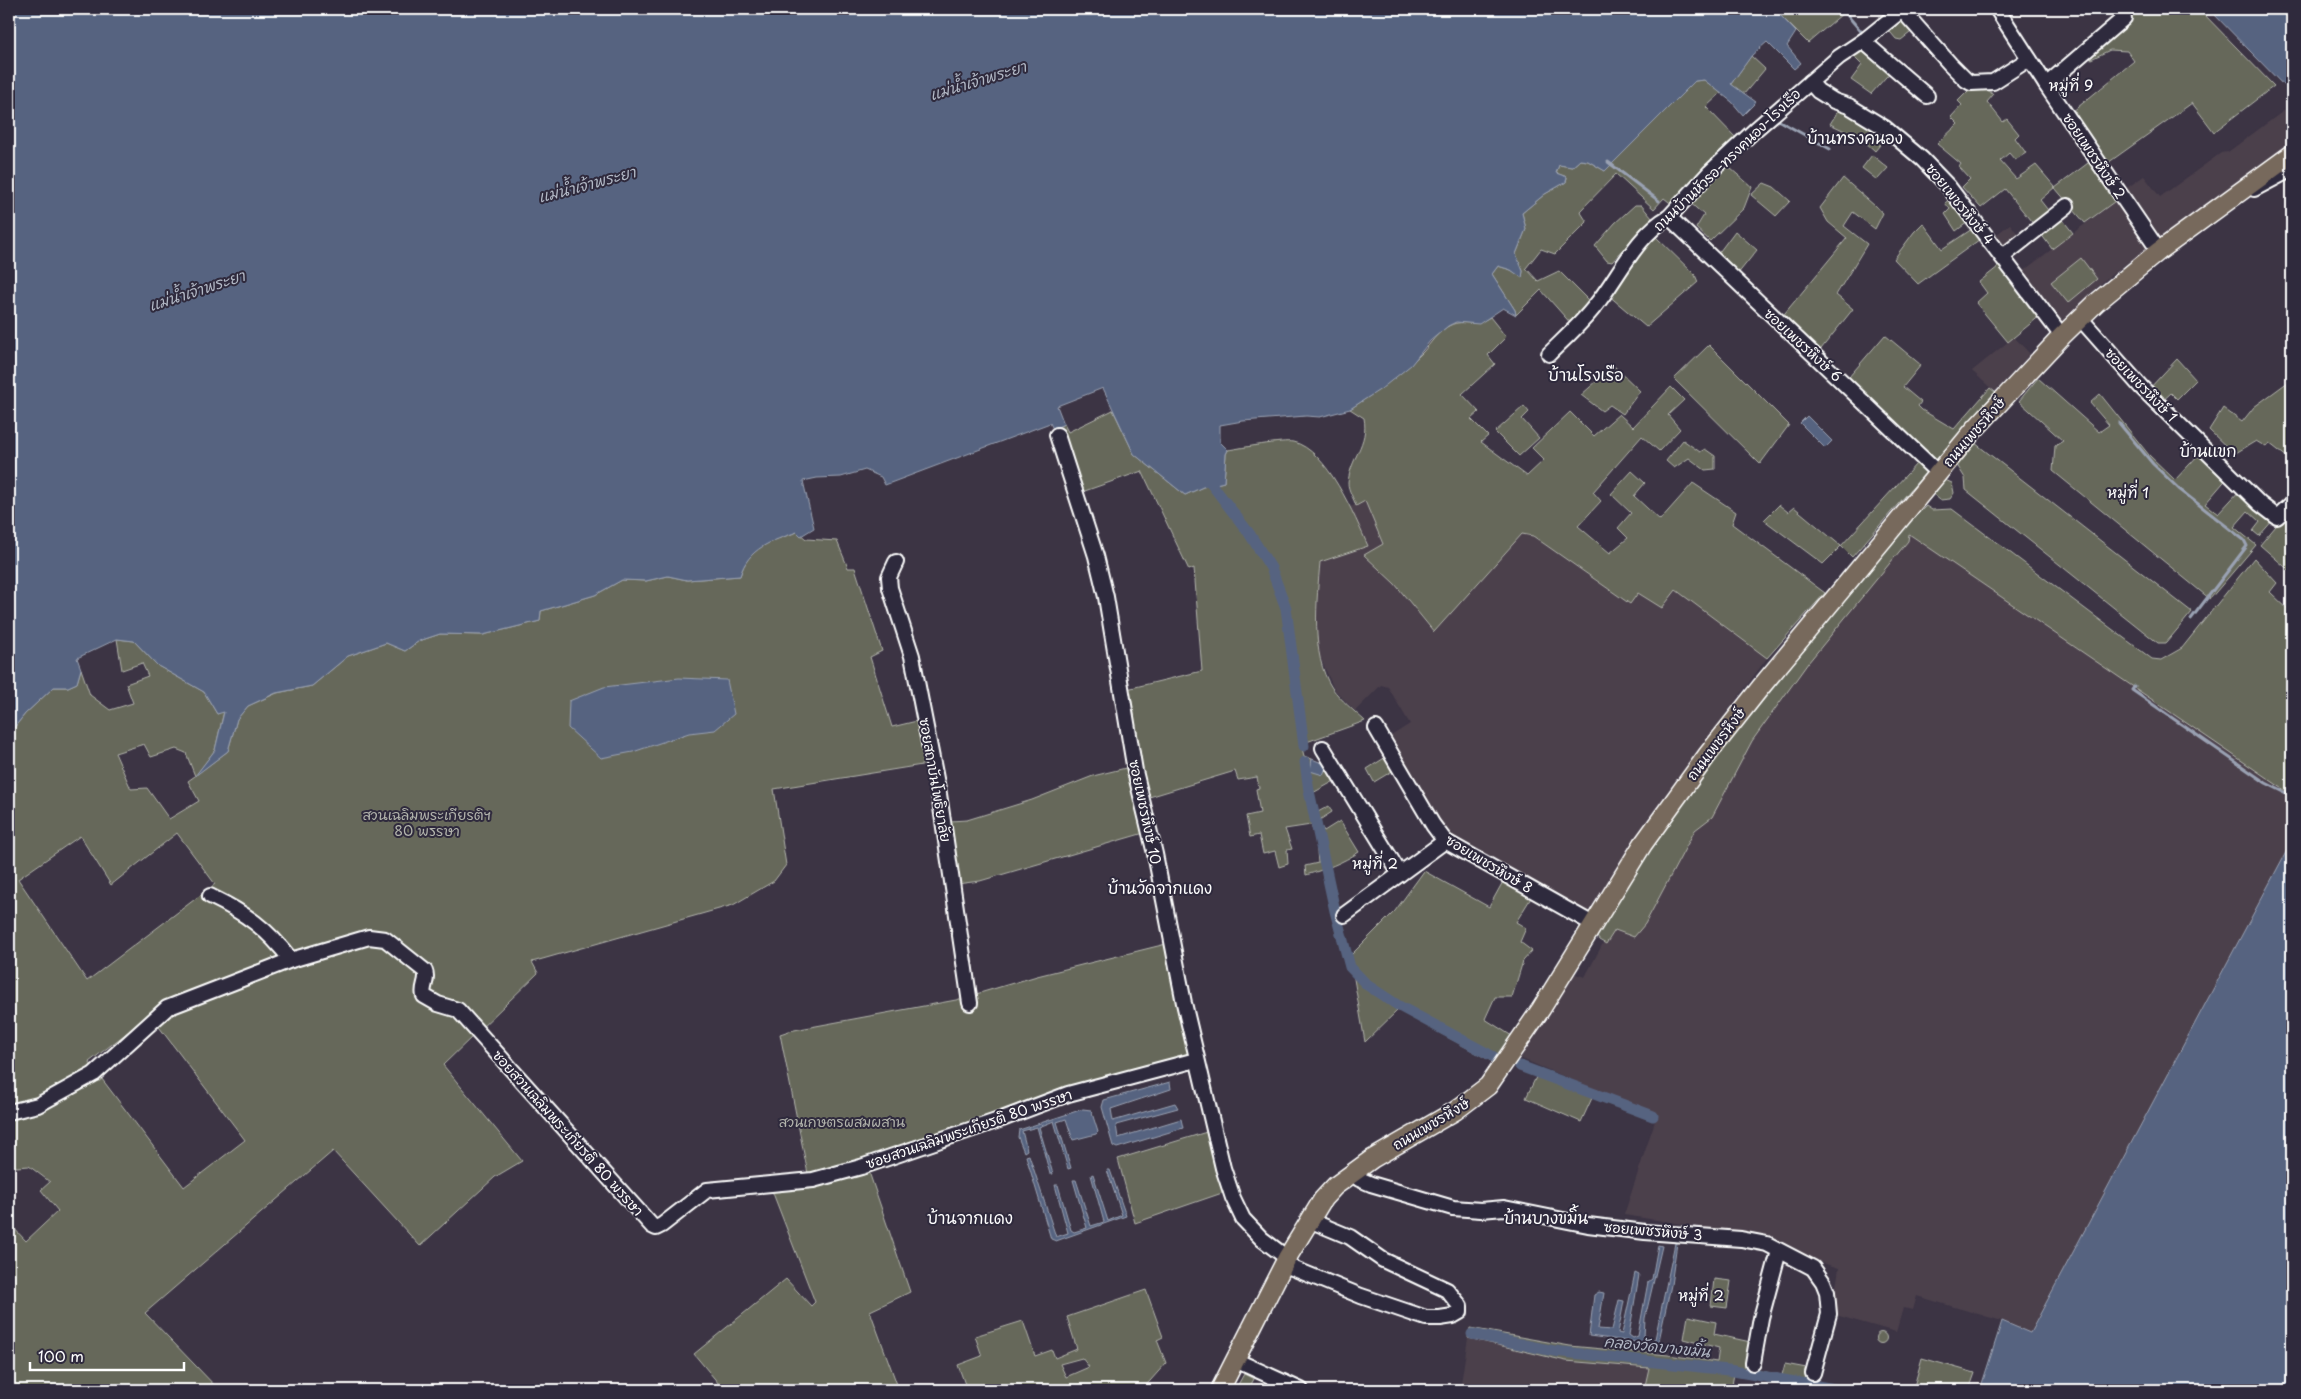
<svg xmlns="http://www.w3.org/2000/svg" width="2301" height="1399" font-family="'Playpen Sans','Playpen Sans Thai',sans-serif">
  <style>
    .built { fill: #4c404c }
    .green { fill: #66685a; stroke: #b2b4ac; fill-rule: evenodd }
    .water { fill: #576480; stroke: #9aa2b3 }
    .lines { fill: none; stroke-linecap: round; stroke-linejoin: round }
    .stream { stroke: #9aa2b3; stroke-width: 3 }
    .canal { stroke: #576480; stroke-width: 11 }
    .minor-casing { stroke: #fff; stroke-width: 18 }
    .major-casing { stroke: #fff; stroke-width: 21 }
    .minor { stroke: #2f2a3d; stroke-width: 14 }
    .major { stroke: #77695c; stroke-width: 18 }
    .labels { text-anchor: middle; stroke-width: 4; stroke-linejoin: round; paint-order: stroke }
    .street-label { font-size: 14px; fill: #fff; stroke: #2f2a3d }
    .park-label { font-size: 14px; fill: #b2b4ac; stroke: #2f2a3d }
    .water-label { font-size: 15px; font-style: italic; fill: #b3b9c6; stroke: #2f2a3d }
    .neighbourhood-label { font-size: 15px; fill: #fff; stroke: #2f2a3d }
    .quarter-label { font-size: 16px; fill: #fff; stroke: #2f2a3d }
  </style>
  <rect width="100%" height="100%" fill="#3c3444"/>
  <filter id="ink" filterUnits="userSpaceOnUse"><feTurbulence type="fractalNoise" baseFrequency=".02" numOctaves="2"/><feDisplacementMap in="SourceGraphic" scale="10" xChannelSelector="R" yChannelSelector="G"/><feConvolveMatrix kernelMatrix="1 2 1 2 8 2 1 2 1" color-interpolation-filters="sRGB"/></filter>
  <g filter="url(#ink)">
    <!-- built -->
    <g class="built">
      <polygon points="2289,107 2292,111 2292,145 2158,239 2124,190 2144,176 2160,197 2221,153 2228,152"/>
      <polygon points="2118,199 2151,245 2106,279 2058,326 2018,275"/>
      <polygon points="2010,224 2021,238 2002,252 1992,238"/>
      <polygon points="2014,337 2030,354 1995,392 1972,371"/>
      <polygon points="1365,501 1383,545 1364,555 1395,584 1433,632 1522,534 1533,536 1630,604 1637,592 1676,589 1767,658 1669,791 1587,914 1444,835 1388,738 1410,724 1388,687 1381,685 1355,711 1334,689 1317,650 1317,596 1320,562 1368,546 1350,507"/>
      <polygon points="1909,533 2292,795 2292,841 2030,1334 2002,1321 1917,1296 1913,1310 1903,1308 1896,1332 1832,1314 1839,1268 1797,1255 1760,1236 1624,1215 1657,1115 1520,1058 1572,973 1585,977 1608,934 1731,749"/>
      <polygon points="1468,1338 1566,1361 1649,1368 1644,1390 1460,1390"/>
    </g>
    <!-- green -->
    <g class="green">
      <polygon points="1783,9 1840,9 1842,14 1808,43 1778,13"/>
      <polygon points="2118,9 2199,9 2274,86 2214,132 2192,103 2105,165 2072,112 2134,61 2127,51 2110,50 2091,59 2085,55 2118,26 2113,15"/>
      <polygon points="1902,13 1915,29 1901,40 1896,39 1886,27"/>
      <polygon points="1863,43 1893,69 1871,94 1851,80 1862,65 1850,53"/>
      <polygon points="1751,56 1765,69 1744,94 1731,84"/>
      <polygon points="1704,80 1721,93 1706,107 1739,141 1674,206 1664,198 1654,209 1616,174 1580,211 1587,222 1555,254 1541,249 1526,268 1538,281 1559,271 1594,306 1573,326 1541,290 1516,315 1515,310 1492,274 1498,266 1511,270 1522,277 1523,271 1516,254 1526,229 1522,213 1545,194 1566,182 1567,177 1556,173 1559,165 1572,167 1580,160 1588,161 1605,171 1695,81"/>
      <polygon points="1973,86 1987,88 1993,95 1987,102 2003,122 2007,119 2019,134 2015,138 2026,153 2015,160 2009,153 2000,161 2016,179 2036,165 2055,187 2040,200 2051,214 2035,226 2005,189 1981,208 1962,187 1970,179 1959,167 1961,164 1937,144 1958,124 1951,117 1962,105 1958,101"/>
      <polygon points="1841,106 1889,134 1875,151 1852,130 1847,132 1830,124"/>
      <polygon points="1872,155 1888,168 1877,180 1862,168"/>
      <polygon points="2092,160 2118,199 2085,223 2055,188"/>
      <polygon points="1723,162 1752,187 1744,208 1710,241 1696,228 1704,215 1688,201"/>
      <polygon points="1843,178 1883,213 1875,229 1853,212 1844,226 1867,244 1836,295 1853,309 1817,354 1780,319 1847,238 1828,222 1820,208"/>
      <polygon points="1764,183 1774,187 1790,201 1776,216 1751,195"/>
      <polygon points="1951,198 1968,222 1956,231 1945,214 1950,209 1945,203"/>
      <polygon points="1635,205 1641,205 1652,218 1612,262 1607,261 1595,246 1615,223"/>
      <polygon points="2059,215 2073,233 2052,249 2038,230"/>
      <polygon points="1923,223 1942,249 1975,227 1983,237 1918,284 1894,259 1914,232"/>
      <polygon points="1735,231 1757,250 1737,275 1717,255"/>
      <polygon points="1654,235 1695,275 1698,282 1646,327 1608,295 1634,258"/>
      <polygon points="2081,258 2097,279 2068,303 2051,282"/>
      <polygon points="2003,263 2041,315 2008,342 1976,303 1987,293 1979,282"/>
      <path d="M 1490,317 L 1506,337 L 1488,355 L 1495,364 L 1462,394 L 1479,412 L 1471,419 L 1488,436 L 1481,442 L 1527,476 L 1544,460 L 1532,448 L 1570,412 L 1594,436 L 1619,414 L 1633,427 L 1671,387 L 1684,400 L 1668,415 L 1680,429 L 1659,451 L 1642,436 L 1593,492 L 1601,501 L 1578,526 L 1610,553 L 1628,538 L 1618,528 L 1631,513 L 1611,494 L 1632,471 L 1645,483 L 1634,496 L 1660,520 L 1693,483 L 1736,512 L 1732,524 L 1825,593 L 1767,658 L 1676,590 L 1662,608 L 1638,593 L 1630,604 L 1533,536 L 1522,534 L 1434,632 L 1395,584 L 1364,555 L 1383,544 L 1365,501 L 1356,506 C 1354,499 1348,490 1348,483 C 1350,458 1369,444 1364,418 L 1350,409 C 1376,392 1402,374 1423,352 C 1431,343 1436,334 1447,327 C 1463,317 1472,329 1490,317 Z"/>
      <polygon points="1885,335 1921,365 1903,387 1921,402 1918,406 1922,410 1954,429 1990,388 1995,392 1934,462 1848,378"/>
      <polygon points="1709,345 1789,425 1760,464 1674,379"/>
      <polygon points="2177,359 2196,380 2177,399 2171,393 2160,403 2148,390"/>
      <polygon points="1614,366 1640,391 1623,414 1610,405 1602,411 1581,395"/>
      <polygon points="2038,378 2099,432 2109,425 2090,403 2100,394 2149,455 2175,480 2203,450 2229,476 2205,504 2218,514 2242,488 2274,519 2259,536 2253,531 2260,522 2248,511 2234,527 2256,545 2210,599 2053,471 2055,446 2063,441 2019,401"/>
      <polygon points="2292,379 2292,461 2269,443 2266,447 2256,441 2234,454 2209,430 2223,408 2242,422 2254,407"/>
      <polygon points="1524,406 1529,412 1522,419 1539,438 1519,456 1495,432"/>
      <path d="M 1113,410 L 1134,454 L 1185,495 L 1203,487 L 1224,482 L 1226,454 L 1228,450 C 1241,448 1283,440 1293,442 C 1327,449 1355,517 1368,546 L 1320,562 C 1317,599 1310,655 1332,688 C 1341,700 1354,711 1365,721 L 1301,744 L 1304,756 L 1312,759 L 1312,762 L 1327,765 L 1338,779 L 1311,794 L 1316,813 L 1329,806 L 1332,812 L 1318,821 L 1324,831 L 1340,821 L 1359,852 C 1342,863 1326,869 1306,875 L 1305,866 L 1318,863 L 1316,840 L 1311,825 L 1285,829 L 1292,849 L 1287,850 L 1288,864 L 1279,867 L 1275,851 L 1263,854 L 1259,835 L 1250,837 L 1246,816 L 1260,813 L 1256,789 L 1259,788 L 1257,777 L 1238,780 L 1235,771 L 1146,798 L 1127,689 L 1202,671 L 1194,568 L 1189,570 L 1142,471 L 1079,493 L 1053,429 L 1064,424 L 1068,432 Z"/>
      <polygon points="1683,440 1700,452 1705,449 1715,456 1715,469 1705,470 1689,458 1674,468 1666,461"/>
      <polygon points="1975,443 2192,612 2166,643 2158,643 1966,490 1965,478 1957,465"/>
      <polygon points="1917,463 1926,472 1852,557 1841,546 1823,564 1764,520 1779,505 1788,512 1794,507 1841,546"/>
      <polygon points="1945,480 1952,483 1954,493 1950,499 1940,500 1933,494"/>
      <polygon points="1926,506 1932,510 1952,509 2152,659 2161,660 2182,648 2254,558 2277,583 2270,592 2292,613 2292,795 1909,534 1908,541 1808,663 1752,741 1712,817 1695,830 1645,924 1634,937 1615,930 1606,944 1599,940 1596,935 1638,867 1696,783 1902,530"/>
      <polygon points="2292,507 2292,573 2260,545"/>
      <path d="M 798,532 L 806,539 L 837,541 L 848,568 L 855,568 L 882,651 L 870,657 L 892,727 L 921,720 L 928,764 L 774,789 L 786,865 L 774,881 L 733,905 L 532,962 L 538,973 L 443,1065 L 522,1161 L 495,1177 L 420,1246 L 333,1151 L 145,1313 L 219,1390 L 9,1390 L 9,1223 L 26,1241 L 58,1211 L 41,1190 L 50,1182 L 29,1166 L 17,1167 L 9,1164 L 9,734 L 25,714 L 54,687 L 68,687 L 77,683 L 81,669 L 90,695 L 110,710 L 133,703 L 126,684 L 148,676 L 142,663 L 122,670 L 117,639 L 134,641 L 158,666 L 204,692 L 217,714 L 224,711 L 215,750 L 197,774 L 228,751 L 237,719 L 248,706 L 277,693 L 312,686 L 348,656 L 386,643 L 405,651 L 419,641 L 440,634 L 483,635 L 540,621 L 541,611 L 595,595 L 622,580 L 646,581 L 668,576 L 687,580 L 740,576 C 749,546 770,541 798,532 ZM 144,744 L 151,757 L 176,749 L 186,753 L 195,776 L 188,781 L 199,801 L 169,819 L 147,788 L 131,789 L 115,753 ZM 177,833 L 215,884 L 87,981 L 18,879 L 80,836 L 111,885 ZM 150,1015 L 245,1140 L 184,1187 L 89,1062 Z"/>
      <polygon points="1386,757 1394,770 1374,782 1367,769"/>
      <polygon points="1134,766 1144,833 980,881 957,884 950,821 967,820 1032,800 1093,776"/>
      <polygon points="1424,871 1489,907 1505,878 1534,893 1516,922 1526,928 1520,942 1532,951 1523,961 1512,997 1495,997 1485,1019 1512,1036 1493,1062 1398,1010 1365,1042 1350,956 1395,911"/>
      <polygon points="1166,944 1191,1049 1191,1056 1071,1090 1071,1085 1019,1108 896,1152 808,1174 780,1034 789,1031 956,1000 1037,976"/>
      <polygon points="1537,1075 1592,1098 1581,1122 1526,1098"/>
      <polygon points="1210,1131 1225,1192 1135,1223 1118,1159"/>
      <polygon points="868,1169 910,1292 870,1311 899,1390 724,1390 694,1354 786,1279 811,1306 815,1302 771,1188"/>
      <polygon points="1714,1279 1731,1281 1727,1308 1711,1306"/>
      <path d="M 1146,1290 L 1163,1337 L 1157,1340 L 1166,1363 L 1142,1390 L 967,1390 L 958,1365 L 982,1356 L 975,1336 L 1023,1321 L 1035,1356 L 1052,1350 L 1055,1358 L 1077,1349 L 1067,1317 ZM 1082,1358 L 1089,1367 L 1066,1377 L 1060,1364 Z"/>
      <polygon points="1688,1316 1716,1322 1714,1334 1755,1343 1750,1369 1782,1375 1785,1364 1812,1369 1810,1380 1819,1382 1817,1388 1734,1374 1731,1390 1644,1390 1649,1368 1566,1361 1468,1338 1470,1328 1570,1346 1668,1355 1717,1362 1719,1348 1684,1339"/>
      <circle cx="1881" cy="1338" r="5.5"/>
      <polygon points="1922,1358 1975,1373 1969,1390 1913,1390"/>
      <polygon points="1244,1374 1254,1379 1248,1390 1235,1390"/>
    </g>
    <!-- water -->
    <g class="water">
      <path d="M 9,9 L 1783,9 L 1779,14 L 1796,32 L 1787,46 L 1801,63 L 1794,69 L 1767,42 L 1752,55 L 1731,84 L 1756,102 L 1743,115 L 1732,102 L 1704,80 L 1695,81 L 1605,171 L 1588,161 L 1580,160 L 1572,167 L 1559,165 L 1556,173 L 1567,177 L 1566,182 L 1545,194 L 1522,213 L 1526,229 L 1516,254 L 1523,271 L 1522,278 L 1511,270 L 1498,266 L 1492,274 L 1515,310 L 1516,315 L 1503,308 L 1479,324 L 1456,322 L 1448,326 L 1430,341 L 1411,365 L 1381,389 L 1350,409 L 1320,417 L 1306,416 L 1243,421 L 1220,425 L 1220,442 L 1228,450 L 1226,454 L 1224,482 L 1203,487 L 1185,495 L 1134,454 L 1103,388 L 1057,406 L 1064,424 L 1053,429 L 1050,423 L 885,485 L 881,477 L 865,470 L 841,477 L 817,478 L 803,481 L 814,528 L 801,536 L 797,532 C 772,541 748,548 740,576 L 687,580 L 668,576 L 646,581 L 622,580 L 595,595 L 541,611 L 540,621 L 483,635 L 440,634 L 419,641 L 405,651 L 386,643 L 348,656 L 312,686 L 276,693 L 248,706 L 237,719 L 228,751 L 195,776 L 215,750 L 224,712 L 217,714 L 204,692 L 158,666 L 134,641 L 117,639 L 77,658 L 81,669 L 77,683 L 68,687 L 54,687 L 25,714 L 9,734 Z"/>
      <polygon points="2209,9 2292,9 2292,94"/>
      <polygon points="1807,416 1832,441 1825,448 1800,423"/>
      <polygon points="679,678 727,680 734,714 715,730 689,733 633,752 601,758 568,728 569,701 604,687"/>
      <polygon points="1312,759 1327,765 1323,775 1310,771"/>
      <polygon points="2292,841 2292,1390 1980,1390 2002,1321 2030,1333"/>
      <polygon points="1170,1082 1171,1089 1111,1109 1113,1121 1175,1103 1178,1108 1116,1125 1118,1138 1181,1119 1183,1128 1117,1148 1113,1146 1102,1107 1104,1100"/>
      <polygon points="1083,1109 1091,1110 1098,1132 1096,1134 1073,1140 1066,1119 1057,1122 1071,1168 1068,1169 1054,1121 1039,1127 1053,1174 1050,1174 1037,1127 1022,1131 1027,1150 1024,1152 1018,1137 1019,1130"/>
      <polygon points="1029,1155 1056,1237 1068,1233 1055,1185 1058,1185 1071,1230 1074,1232 1087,1228 1073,1180 1076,1180 1091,1226 1104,1222 1091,1175 1093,1174 1108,1221 1122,1215 1107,1170 1110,1170 1126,1216 1056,1241 1051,1239 1026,1156"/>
      <polygon points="1675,1243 1677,1243 1671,1285 1658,1345 1589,1336 1594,1295 1599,1292 1604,1293 1598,1329 1612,1330 1619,1300 1624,1301 1618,1333 1622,1334 1635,1273 1639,1275 1629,1335 1633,1338 1638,1336 1648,1282 1652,1279 1658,1245 1662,1246 1645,1318 1644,1337 1649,1341 1655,1339"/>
      <polygon points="1818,1384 1858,1390 1829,1390 1817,1388"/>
    </g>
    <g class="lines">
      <!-- stream -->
      <g class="stream">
        <polyline points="1842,9 1865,36"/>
        <polyline points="1774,118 1830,149"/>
        <polyline points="1608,162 1659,201"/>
        <polyline points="2119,423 2153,464 2179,489 2244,540 2247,546 2191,619"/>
        <polyline points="2135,686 2132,690 2266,783 2292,796"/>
      </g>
      <!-- canal -->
      <g class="canal">
        <polyline points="1203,473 1249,533 1271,568 1286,608 1304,746"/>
        <polyline points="1305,762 1309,791 1335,911 1350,967 1367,985 1399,1006 1494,1057"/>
        <polyline points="1520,1066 1653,1116"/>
        <polyline points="1472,1334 1554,1351 1728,1370 1840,1390"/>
      </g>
      <!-- minor casing -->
      <g class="minor-casing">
        <g id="minor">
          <polyline points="1997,9 2048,88 2159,251"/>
          <polyline points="1902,10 1950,64 1966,80 1971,83 1993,82 2029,59"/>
          <polyline points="1863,41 1927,96"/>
          <polyline points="1810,82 1818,91 1834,101 1849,106 1885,128 1922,159 1948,186 2062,336"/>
          <polyline points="2046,85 2124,18"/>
          <polyline points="2254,189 2292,169"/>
          <polyline points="1669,217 1938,473"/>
          <polyline points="2002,257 2067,206"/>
          <polyline points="2080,318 2141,387 2260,504 2277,517 2292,503"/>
          <path d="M 1549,354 C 1565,338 1582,323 1595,306 C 1618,278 1636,235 1669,217 L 1710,172 L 1756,129 L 1839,57 L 1866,39 L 1903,9"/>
          <polyline points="1057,435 1096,556 1106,597 1135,771 1155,854 1184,1003 1223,1168 1233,1198 1243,1219 1262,1239 1287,1258"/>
          <polyline points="896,562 889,577 890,588 912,656 939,794 970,1003"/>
          <polyline points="1376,728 1433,825 1445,841 1593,924"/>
          <polyline points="1323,748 1400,874"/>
          <path d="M 210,896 C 245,913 267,928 291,960"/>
          <polyline points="1344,915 1445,841"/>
          <path d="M 9,1112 L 38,1105 L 94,1074 L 167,1008 L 291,960 L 369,937 L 385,939 L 425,971 C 429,980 421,987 424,996 L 438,1004 L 458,1010 L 652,1226 L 656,1228 L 662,1225 L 707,1190 L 813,1180 L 861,1167 L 1002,1119 L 1068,1094 L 1196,1060"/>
          <polyline points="1353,1172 1359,1179 1371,1184 1453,1208 1481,1210 1504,1208 1588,1225 1645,1232 1741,1239 1767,1244 1813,1268 1823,1282 1827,1292 1829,1314 1813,1373"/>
          <polyline points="1285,1265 1361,1296 1426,1318 1440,1318 1453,1316 1460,1312 1460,1306 1447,1290 1383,1260 1350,1237 1309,1220"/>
          <polyline points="1235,1360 1301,1390"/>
          <polyline points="1753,1363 1761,1318 1779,1251"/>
        </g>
      </g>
      <!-- major casing -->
      <g class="major-casing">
        <polyline id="major" points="1220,1390 1287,1258 1323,1199 1335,1186 1372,1159 1455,1111 1488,1086 1541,1009 1643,844 1708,754 1760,688 1974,430 2062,336 2096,303 2159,251 2292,154"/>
      </g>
      <!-- minor -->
      <use href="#minor" class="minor"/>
      <!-- major -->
      <use href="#major" class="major"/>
    </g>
  </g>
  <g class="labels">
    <!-- street labels -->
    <g class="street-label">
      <text transform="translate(2094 156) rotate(56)" y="5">ซอยเพชรหึงษ์ 2</text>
      <text transform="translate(1727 160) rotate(-44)" y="5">ถนนบ้านหัวรอ-ทรงคนอง-โรงเรือ</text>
      <text transform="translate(1960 204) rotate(51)" y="5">ซอยเพชรหึงษ์ 4</text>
      <text transform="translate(1803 345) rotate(43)" y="5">ซอยเพชรหึงษ์ 6</text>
      <text transform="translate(2141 385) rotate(46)" y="5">ซอยเพชรหึงษ์ 1</text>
      <text transform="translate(1974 432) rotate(-49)" y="5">ถนนเพชรหึงษ์</text>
      <text transform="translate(1716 744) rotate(-53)" y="5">ถนนเพชรหึงษ์</text>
      <text transform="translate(935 780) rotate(80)" y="5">ซอยสถาบันโพธิยาลัย</text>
      <text transform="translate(1145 812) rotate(78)" y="5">ซอยเพชรหึงษ์ 10</text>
      <text transform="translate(1489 864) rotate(31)" y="5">ซอยเพชรหึงษ์ 8</text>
      <text transform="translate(1431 1124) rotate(-31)" y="5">ถนนเพชรหึงษ์</text>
      <text transform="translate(969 1129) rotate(-19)" y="5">ซอยสวนเฉลิมพระเกียรติ 80 พรรษา</text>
      <text transform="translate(568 1133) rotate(48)" y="5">ซอยสวนเฉลิมพระเกียรติ 80 พรรษา</text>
      <text transform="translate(1653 1231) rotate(5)" y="5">ซอยเพชรหึงษ์ 3</text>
    </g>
    <!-- park labels -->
    <g class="park-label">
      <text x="427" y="820">สวนเฉลิมพระเกียรติฯ<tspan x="427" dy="16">80 พรรษา</tspan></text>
      <text x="842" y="1127">สวนเกษตรผสมผสาน</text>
    </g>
    <!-- water labels -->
    <g class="water-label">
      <text transform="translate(978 81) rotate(-17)" y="5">แม่น้ำเจ้าพระยา</text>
      <text transform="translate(587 185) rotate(-15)" y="5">แม่น้ำเจ้าพระยา</text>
      <text transform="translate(197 291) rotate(-18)" y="5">แม่น้ำเจ้าพระยา</text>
      <text transform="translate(1657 1347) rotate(6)" y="5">คลองวัดบางขมิ้น</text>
    </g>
    <!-- neighbourhood labels -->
    <g class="neighbourhood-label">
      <text x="2071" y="91">หมู่ที่ 9</text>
      <text x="2128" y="498">หมู่ที่ 1</text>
      <text x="1375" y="869">หมู่ที่ 2</text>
      <text x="1701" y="1301">หมู่ที่ 2</text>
    </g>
    <!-- quarter labels -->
    <g class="quarter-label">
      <text x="1855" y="144">บ้านทรงคนอง</text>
      <text x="1586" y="381">บ้านโรงเรือ</text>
      <text x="2208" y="457">บ้านแขก</text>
      <text x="1160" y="894">บ้านวัดจากแดง</text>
      <text x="970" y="1224">บ้านจากแดง</text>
      <text x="1546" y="1224">บ้านบางขมิ้น</text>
    </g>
  </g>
  <!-- margin -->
  <rect width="2301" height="1399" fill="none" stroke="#2f2a3d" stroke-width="30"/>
  <rect x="15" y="15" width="2271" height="1369" fill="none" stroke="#fff" stroke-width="2" filter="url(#ink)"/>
  <!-- scale -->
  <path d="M30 1362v8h154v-8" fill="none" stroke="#ffffff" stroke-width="2.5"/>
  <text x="38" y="1362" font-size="15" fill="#ffffff" stroke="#2f2a3d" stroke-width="4" paint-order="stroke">100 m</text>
</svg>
